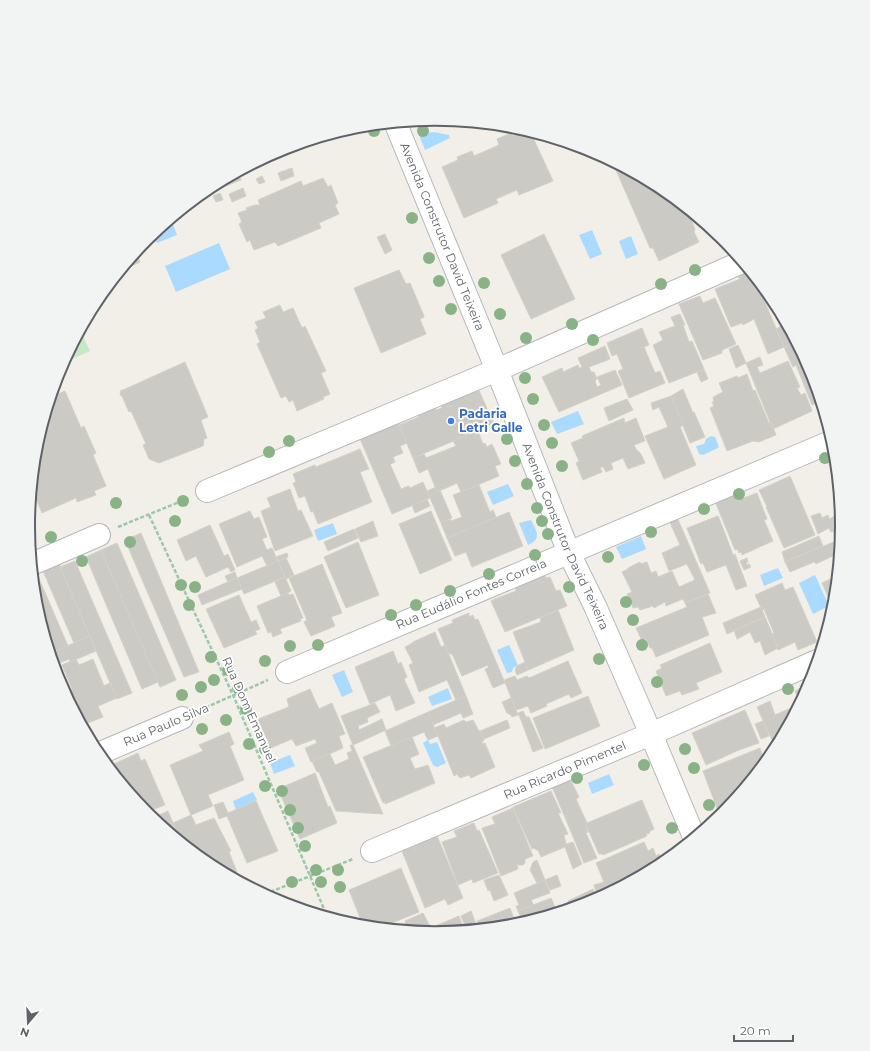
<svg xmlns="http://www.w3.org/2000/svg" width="870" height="1051" font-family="Montserrat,sans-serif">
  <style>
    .green { fill: #c5e8c5 }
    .water { fill: #aadaff }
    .building { fill: #cccac5; stroke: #d6d1c6 }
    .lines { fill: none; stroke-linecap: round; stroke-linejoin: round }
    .minor-casing { stroke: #b5b8bc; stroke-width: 24 }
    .path { stroke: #9cc7a9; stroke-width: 2.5; stroke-dasharray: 4 2; stroke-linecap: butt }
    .minor { stroke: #fff; stroke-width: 22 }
    .tree { fill: #89b387 }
    .shop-dot { fill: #3f7fe0; stroke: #fff; stroke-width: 1.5 }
    .labels { text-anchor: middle; stroke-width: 3.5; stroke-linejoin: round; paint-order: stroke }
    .street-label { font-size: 12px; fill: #5f6368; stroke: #fff }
    .shop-label { font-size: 12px; font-weight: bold; fill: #366cbe; stroke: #fff; text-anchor: start }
    .rim { fill: none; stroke: #5f6368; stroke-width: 2 }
  </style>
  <rect width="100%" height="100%" fill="#f1efe8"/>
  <!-- green -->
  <polygon class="green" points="80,330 90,351 63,363"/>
  <!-- water -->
  <g class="water">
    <polygon points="434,132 449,135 450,138 425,150 419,135 426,133"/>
    <polygon points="172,222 177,235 157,243 152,233 161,226"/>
    <polygon points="592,230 602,254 590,259 579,235"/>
    <polygon points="631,236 638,254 626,259 619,241"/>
    <polygon points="219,243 230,269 176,292 165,266"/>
    <polygon points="578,411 584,424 557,434 551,422"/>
    <polygon points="711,436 715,437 719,447 718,448 703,455 699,454 696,446 704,444 706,439"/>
    <polygon points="508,484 514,496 493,505 487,492"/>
    <path d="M 531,520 C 536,530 543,539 528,545 L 519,523 Z"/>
    <polygon points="333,523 337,534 318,541 314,530"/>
    <polygon points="641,536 646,549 622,559 616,547"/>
    <polygon points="778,568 783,578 764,586 760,575"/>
    <polygon points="815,575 829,606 813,614 799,583"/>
    <polygon points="509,645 518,665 513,668 512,672 507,673 497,650"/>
    <polygon points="344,670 353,692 342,697 332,675"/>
    <polygon points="448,688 452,699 432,706 428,697"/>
    <polygon points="428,740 430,744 437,742 446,763 437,767 433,765 423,743"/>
    <polygon points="290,755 295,766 274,774 270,763"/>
    <polygon points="609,774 614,785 592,794 588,783"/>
    <polygon points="253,792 257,800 236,810 233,801"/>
  </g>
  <!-- building -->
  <g class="building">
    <polygon points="356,126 362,126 344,135 342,130"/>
    <polygon points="527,130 530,131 553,181 519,195 517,190 496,199 498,203 464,218 442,167 458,160 457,157 472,151 474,156 499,145 497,139 511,133 513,136"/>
    <polygon points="612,161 661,187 686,207 695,229 694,232 699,242 659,261 653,248 650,248"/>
    <polygon points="292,168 294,176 281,181 278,173"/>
    <polygon points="238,174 241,180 218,189 216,183"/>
    <polygon points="262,176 265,182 259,184 256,179"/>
    <polygon points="323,178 328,187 331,185 338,203 335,205 339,214 319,223 321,228 278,246 275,242 254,250 250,240 247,242 239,224 242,222 238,213 247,210 246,208 255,205 260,205 258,200 301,181 303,186"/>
    <polygon points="243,188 246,196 232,202 229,194"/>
    <polygon points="220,193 223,200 216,202 213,196"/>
    <polygon points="385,234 392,250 385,254 377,237"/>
    <polygon points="544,234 575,299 531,319 501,255"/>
    <polygon points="136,252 140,262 120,271"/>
    <polygon points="399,270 406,284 410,283 413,290 424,316 424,317 420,319 426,334 381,353 354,288"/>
    <polygon points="750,271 753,274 784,347 768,354 754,319 743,325 742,323 731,327 715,289 740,279 738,277"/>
    <polygon points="765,290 774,300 790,331 788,331 793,344 784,347 776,329 781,326"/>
    <polygon points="700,296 703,303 715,298 736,344 722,350 722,353 703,360 679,304"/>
    <polygon points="280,305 283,312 293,308 302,328 305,326 326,371 321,373 330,394 323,397 324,399 297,411 293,400 289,402 286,396 281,398 257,344 260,342 255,330 258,328 255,322 266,318 263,312"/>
    <polygon points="680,314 685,325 683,325 689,342 692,341 704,369 697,372 669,383 653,345 663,340 659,332 675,326 671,317"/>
    <polygon points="642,328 649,345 644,347 655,373 660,371 665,383 629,398 618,371 623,369 617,354 612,356 607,343"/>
    <polygon points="796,342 805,362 807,361 811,370 821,401 812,405 796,365 793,367 784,347"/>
    <polygon points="738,345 746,363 736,368 729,349"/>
    <polygon points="605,346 610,359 589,367 591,372 594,372 597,379 595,381 597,387 601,385 597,377 615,370 622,385 559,412 542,377 562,368 563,372 578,365 579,368 582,367 578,358"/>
    <polygon points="760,357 763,365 757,367 760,373 788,361 800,387 797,388 801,395 805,393 812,411 773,429 746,363"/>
    <polygon points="185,362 208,417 201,420 207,438 204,439 203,446 172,458 159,463 149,459 143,445 146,444 131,411 129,412 122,396 120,395 121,390 123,390"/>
    <polygon points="704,369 708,379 701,382 697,372"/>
    <polygon points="747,374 753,391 755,390 769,423 771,422 776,435 759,442 753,441 727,451 710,408 714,406 712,402 714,402 713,397 723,392 719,383 737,376 738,378"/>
    <polygon points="477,386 494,424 413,458 399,425 419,417 417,412 434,405 436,410 442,408 441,404"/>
    <polygon points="683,389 693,413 694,412 705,437 690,443 671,396"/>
    <polygon points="65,391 81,428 84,426 96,453 93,455 106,486 94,491 96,495 77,502 76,498 42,513 32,489 36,446 51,397"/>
    <polygon points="671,396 683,425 680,427 696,465 664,479 645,436 668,427 659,407 653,410 651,403"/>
    <polygon points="627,399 633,410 609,421 604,408"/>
    <polygon points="396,418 407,443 400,446 403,453 393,457 395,462 390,464 401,489 409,486 410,488 423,482 430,498 392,514 358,434"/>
    <polygon points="624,418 625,423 636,418 645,441 634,445 636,449 641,454 645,463 628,469 623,458 611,463 613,469 606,472 603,467 600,467 602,472 583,480 576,463 579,461 571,443 583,438 582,436"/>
    <polygon points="478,431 483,444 485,443 487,447 492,444 501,464 495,466 499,476 461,492 457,483 437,492 428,469 419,473 413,458 424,454 426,458 456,446 453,441"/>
    <polygon points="360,449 369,469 360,472 372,502 318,524 313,511 311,512 305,496 299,498 293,483 296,482 293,474 315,465 316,467"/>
    <polygon points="790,476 815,535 784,548 766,507 767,507 759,490"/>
    <polygon points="479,485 490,512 493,510 496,517 447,538 441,523 450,519 451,521 462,517 453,495"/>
    <polygon points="436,487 437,492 440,490 452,518 441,523 427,491"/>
    <polygon points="290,489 298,511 301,510 313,536 275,551 261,511 271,507 267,498"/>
    <polygon points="737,490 741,499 757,493 767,519 764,520 773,541 742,555 741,552 739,553 737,549 735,550 714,499"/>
    <polygon points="427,499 430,506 415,513 412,505"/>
    <polygon points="250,511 254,519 259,517 267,537 262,539 267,550 272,548 278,561 267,566 262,556 237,567 219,524"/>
    <polygon points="431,511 452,560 420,574 399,524"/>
    <polygon points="509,512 523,546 472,567 466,552 455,556 447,538"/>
    <polygon points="820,513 822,518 828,515 829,519 841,513 842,526 841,539 837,541 833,531 831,532 829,528 818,534 811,516"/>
    <polygon points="676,515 710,593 685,603 683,599 666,606 665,602 654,608 653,606 640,610 638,607 633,608 627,594 632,592 622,572 628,569 628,568 640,562 641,564 647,562 651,573 656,571 658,577 672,571 679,587 695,580 687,564 669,571 662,553 680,545 668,518"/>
    <polygon points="718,516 726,536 733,555 735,554 747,586 736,590 726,565 707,572 703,563 701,564 687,528"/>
    <polygon points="373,521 378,536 361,542 355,529"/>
    <polygon points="210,525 224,556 228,554 235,570 231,572 228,567 206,577 196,556 186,561 177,540"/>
    <polygon points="354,529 358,538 328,551 324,542"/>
    <polygon points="141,533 199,672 184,677 125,540"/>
    <polygon points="819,536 823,546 785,562 782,552"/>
    <polygon points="841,539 839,553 816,564 814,562 790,572 785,562"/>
    <polygon points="358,542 379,595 346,608 324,557"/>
    <polygon points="117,543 176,680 160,687 101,550"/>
    <polygon points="101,550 158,682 142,689 86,557"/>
    <polygon points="287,553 288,557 278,561 276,557"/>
    <polygon points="56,556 90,636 74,643 40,564 34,567 68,646 53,652 45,634 36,605 32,566"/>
    <polygon points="286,558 294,575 286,579 278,561"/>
    <polygon points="747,558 748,562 746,563 747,565 749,564 751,567 744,570 740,561"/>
    <polygon points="75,561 132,693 117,699 60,567"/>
    <polygon points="278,561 285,577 244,594 237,578"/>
    <polygon points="322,564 342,613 331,617 335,626 311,636 304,622 307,620 289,578"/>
    <polygon points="235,572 237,578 228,582 225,576"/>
    <polygon points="544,573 546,578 550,577 556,591 560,590 567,606 505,632 491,601 495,599 516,591 514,584"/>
    <polygon points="837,576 834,603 831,604 822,583"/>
    <polygon points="285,577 291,591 281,596 275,582"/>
    <polygon points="237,578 242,589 202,605 198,595"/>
    <polygon points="782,583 785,590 793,587 817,642 798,650 795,642 778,650 772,634 774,633 764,609 762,610 755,595"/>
    <polygon points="288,593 289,595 293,594 303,618 300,619 301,621 280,629 282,633 273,637 271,632 268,633 257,606"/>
    <polygon points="708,594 716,613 702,617 709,635 656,657 652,648 650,648 646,639 642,641 636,628 687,607 685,603"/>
    <polygon points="239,595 251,622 256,620 260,629 255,631 257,634 224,648 206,609"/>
    <polygon points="761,607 765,617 727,634 723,623"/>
    <polygon points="558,610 574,650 517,675 515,670 517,666 525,662 513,632 541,622 540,618"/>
    <polygon points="469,613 469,617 473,615 475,620 478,619 505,683 493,688 485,669 488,668 488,665 462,676 452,654 449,654 438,629 453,623 452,620"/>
    <polygon points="765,617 778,648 765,655 760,641 755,643 750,632 737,639 734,630"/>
    <polygon points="435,632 441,647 445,645 466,696 456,700 447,680 419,692 409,665 413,663 405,647 414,642 413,642"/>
    <polygon points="90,636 96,651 70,662 69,659 57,664 53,652"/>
    <polygon points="710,643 722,672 696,683 699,689 682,695 680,691 666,696 656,671 662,668 660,665"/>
    <polygon points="393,651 398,664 401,662 407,677 404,679 415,703 396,711 390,695 370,704 355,667"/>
    <polygon points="53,652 67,687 63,689 59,681 50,653"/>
    <polygon points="76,659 79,665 93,659 104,686 110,683 117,698 98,706 103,717 83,725 77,712 81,711 76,699 74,700 69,690 72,689 62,665"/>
    <polygon points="568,661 582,693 571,698 569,694 546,704 547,706 531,713 528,706 516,710 504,680 515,676 517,680 527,676 529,678"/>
    <polygon points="810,683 800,702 795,691"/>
    <polygon points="310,689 319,709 332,703 345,734 339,736 343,748 311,762 305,748 317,743 315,739 296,746 292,739 271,748 258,719 289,707 287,699"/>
    <polygon points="466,696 473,714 463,718 461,713 433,725 428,712"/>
    <polygon points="588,696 600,726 545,749 533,718"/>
    <polygon points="511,698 518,715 512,717 511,715 507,713 502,702"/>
    <polygon points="770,701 775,715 791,708 792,711 796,710 777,745 775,741 773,742 768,732 757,707"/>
    <polygon points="375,703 380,712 367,718 368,722 358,726 359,730 382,719 386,730 353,745 341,716"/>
    <polygon points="745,710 759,743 739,750 706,765 692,733"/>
    <polygon points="523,711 526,717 521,720 518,713"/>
    <polygon points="428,712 438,736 428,740 424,732 391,746 385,731"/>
    <polygon points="526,717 529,717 543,748 533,752 521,720"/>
    <polygon points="464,720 466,722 473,720 479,731 481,731 484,740 482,742 482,744 485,743 495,767 471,778 469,775 460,778 457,774 454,776 438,736 434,728 444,724 446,728"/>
    <polygon points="507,720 510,728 484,739 480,731"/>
    <polygon points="763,721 769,736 761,739 755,724"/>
    <polygon points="229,732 234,744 230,746 244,780 208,795 213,806 191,815 170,765 203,751 199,745"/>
    <polygon points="412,737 419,754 410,758 415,769 428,765 435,783 385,804 385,802 383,803 363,757"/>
    <polygon points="350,745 353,745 383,814 336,811 319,772 317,772 312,761 330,754 335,765 349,759 347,753 352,751"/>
    <polygon points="760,748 765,762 728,806 718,811 703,771"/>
    <polygon points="138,753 141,761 145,759 165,805 146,812 109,766"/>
    <polygon points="315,773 328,807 330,806 337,823 300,839 278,789"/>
    <polygon points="569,777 579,797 576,799 587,823 586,825 588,832 586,833 597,858 584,863 551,784"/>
    <polygon points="551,791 561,813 558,813 568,834 564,835 566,844 573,842 582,864 573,869 565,847 541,857 538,850 536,850 534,848 532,849 513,807"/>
    <polygon points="642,800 654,829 649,832 650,833 646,834 647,836 622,847 603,855 602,854 599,854 586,825 587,823"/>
    <polygon points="256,801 278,851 247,863 227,816 219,819 214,805 223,802 228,813"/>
    <polygon points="513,808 533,856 525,859 525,863 523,865 519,865 517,864 518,869 501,876 482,828 495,824 492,817"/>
    <polygon points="168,811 173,823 163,827 153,818"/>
    <polygon points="191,815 196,825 214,818 231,851 229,852 237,872 230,875 209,864 180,840 173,823"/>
    <polygon points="172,823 179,840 163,827"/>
    <polygon points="474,823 477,831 479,830 498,873 473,883 472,879 458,885 442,842 457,837 454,831"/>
    <polygon points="437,836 463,898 448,905 445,899 425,908 402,851"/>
    <polygon points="644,842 648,851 653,848 656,856 659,854 663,862 598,898 594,885 604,882 596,863"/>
    <polygon points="537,860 545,880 537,883 530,870 533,862"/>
    <polygon points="401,868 419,912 382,927 363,925 349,890"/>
    <polygon points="499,875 508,895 494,901 490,890 488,891 484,880"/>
    <polygon points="557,875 561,886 550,890 545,880"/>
    <polygon points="545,880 550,893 531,900 534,906 518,911 516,906 519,905 514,893"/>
    <polygon points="593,889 597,898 591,902 559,911 558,908 569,903 568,901"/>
    <polygon points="551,898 557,912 523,922 518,911"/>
    <polygon points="510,908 516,924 480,928 477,921"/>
    <polygon points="471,911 476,924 466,928 461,916"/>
    <polygon points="423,913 431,928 423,931 403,929 407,928 405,921"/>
    <polygon points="459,916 462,924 443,932 441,932 441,930 435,932 433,927"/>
  </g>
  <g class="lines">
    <!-- minor casing -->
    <g class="minor-casing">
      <g id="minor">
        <path id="s1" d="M 395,122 L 497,370 L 569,553 L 595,606 L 651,734 L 694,837"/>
        <polyline points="207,491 497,370 742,262"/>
        <polyline points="32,564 99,535"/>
        <path id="s2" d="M 287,672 L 833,441"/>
        <polyline points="98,754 182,718"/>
        <path id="s3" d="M 372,851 L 651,734 L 817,661"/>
      </g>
    </g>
    <!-- path -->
    <g class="path">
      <polyline points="149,515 233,695 327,916"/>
      <polyline points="118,527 189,498"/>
      <polyline points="200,710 268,680"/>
      <polyline points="265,894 353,859"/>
    </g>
    <!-- minor -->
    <use href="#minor" class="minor"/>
  </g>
  <!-- trees -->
  <g class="tree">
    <circle cx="374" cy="131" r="6"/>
    <circle cx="423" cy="131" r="6"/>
    <circle cx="412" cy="218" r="6"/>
    <circle cx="429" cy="258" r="6"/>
    <circle cx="695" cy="270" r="6"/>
    <circle cx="439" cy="281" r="6"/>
    <circle cx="484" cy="283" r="6"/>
    <circle cx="661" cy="284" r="6"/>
    <circle cx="451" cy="309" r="6"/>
    <circle cx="500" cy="314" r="6"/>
    <circle cx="572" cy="324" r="6"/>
    <circle cx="526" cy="338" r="6"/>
    <circle cx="593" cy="340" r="6"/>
    <circle cx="525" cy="378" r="6"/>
    <circle cx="533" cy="399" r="6"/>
    <circle cx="544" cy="425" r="6"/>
    <circle cx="507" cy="439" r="6"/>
    <circle cx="289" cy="441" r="6"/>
    <circle cx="552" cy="443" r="6"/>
    <circle cx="269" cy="452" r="6"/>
    <circle cx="825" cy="458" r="6"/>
    <circle cx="515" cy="461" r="6"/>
    <circle cx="562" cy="466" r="6"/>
    <circle cx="527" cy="484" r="6"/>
    <circle cx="739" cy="494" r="6"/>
    <circle cx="183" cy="501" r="6"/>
    <circle cx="116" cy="503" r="6"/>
    <circle cx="537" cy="508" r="6"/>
    <circle cx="704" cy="509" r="6"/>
    <circle cx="175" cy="521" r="6"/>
    <circle cx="542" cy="521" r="6"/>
    <circle cx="651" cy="532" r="6"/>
    <circle cx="548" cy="534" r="6"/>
    <circle cx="51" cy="537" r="6"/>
    <circle cx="130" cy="542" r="6"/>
    <circle cx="535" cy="555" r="6"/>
    <circle cx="608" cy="557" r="6"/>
    <circle cx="82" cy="561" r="6"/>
    <circle cx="489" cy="574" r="6"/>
    <circle cx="181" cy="585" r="6"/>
    <circle cx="195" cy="587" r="6"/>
    <circle cx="569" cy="587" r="6"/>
    <circle cx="450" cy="591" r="6"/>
    <circle cx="626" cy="602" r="6"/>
    <circle cx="189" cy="605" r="6"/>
    <circle cx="416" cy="605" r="6"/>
    <circle cx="391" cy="615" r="6"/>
    <circle cx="633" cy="620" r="6"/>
    <circle cx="318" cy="645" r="6"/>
    <circle cx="642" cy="645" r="6"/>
    <circle cx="290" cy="646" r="6"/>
    <circle cx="211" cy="657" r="6"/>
    <circle cx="599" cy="659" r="6"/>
    <circle cx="265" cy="661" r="6"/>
    <circle cx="228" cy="670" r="6"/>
    <circle cx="214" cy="680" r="6"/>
    <circle cx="657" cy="682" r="6"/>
    <circle cx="201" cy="687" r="6"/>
    <circle cx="238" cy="688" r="6"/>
    <circle cx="788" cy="689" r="6"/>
    <circle cx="182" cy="695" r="6"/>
    <circle cx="246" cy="709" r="6"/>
    <circle cx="226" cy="720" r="6"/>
    <circle cx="202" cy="729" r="6"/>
    <circle cx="249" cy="744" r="6"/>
    <circle cx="265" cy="749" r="6"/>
    <circle cx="685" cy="749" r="6"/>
    <circle cx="644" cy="765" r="6"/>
    <circle cx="694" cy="768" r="6"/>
    <circle cx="577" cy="778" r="6"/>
    <circle cx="265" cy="786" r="6"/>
    <circle cx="282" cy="791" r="6"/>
    <circle cx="709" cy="805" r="6"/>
    <circle cx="290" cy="810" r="6"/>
    <circle cx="298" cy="828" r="6"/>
    <circle cx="672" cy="828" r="6"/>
    <circle cx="305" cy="846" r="6"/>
    <circle cx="316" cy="870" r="6"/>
    <circle cx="338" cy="870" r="6"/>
    <circle cx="292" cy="882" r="6"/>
    <circle cx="321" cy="882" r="6"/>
    <circle cx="340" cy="887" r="6"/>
  </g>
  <!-- markers -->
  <circle class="shop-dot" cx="451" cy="421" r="4"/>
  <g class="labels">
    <!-- street labels -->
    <g class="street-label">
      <text dy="4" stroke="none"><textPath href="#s1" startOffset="124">Avenida Construtor David Teixeira</textPath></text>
      <text dy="4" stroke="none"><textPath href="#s1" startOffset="448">Avenida Construtor David Teixeira</textPath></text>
      <text dy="4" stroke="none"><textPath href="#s2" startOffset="200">Rua Eudálio Fontes Correia</textPath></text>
      <text transform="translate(249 710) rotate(66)" y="4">Rua Dom Emanuel</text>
      <text transform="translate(166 725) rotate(-23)" y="4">Rua Paulo Silva</text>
      <text dy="4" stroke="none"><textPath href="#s3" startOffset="209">Rua Ricardo Pimentel</textPath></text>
    </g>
    <!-- shop labels -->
    <g class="shop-label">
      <text x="459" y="418">Padaria<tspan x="459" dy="14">Letri Galle</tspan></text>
    </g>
  </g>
  <!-- crop -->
  <path d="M0 0H870V1051H0ZM35 526a400 400 0 1 1 800 0a400 400 0 1 1-800 0Z" fill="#f2f3f3" fill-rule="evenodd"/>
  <path class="rim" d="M35 526a400 400 0 1 1 800 0a400 400 0 1 1-800 0Z"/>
  <!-- north arrow -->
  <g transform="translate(28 1023) rotate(199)" stroke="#ffffff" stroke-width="3" paint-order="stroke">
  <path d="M0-3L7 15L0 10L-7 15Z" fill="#5f6368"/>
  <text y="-6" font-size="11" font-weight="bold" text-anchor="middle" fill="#5f6368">N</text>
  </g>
  <!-- scale -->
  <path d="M734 1035v6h59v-6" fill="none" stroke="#5f6368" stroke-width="2"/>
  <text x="740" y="1035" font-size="12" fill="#5f6368" stroke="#ffffff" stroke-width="3" paint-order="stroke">20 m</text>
</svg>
